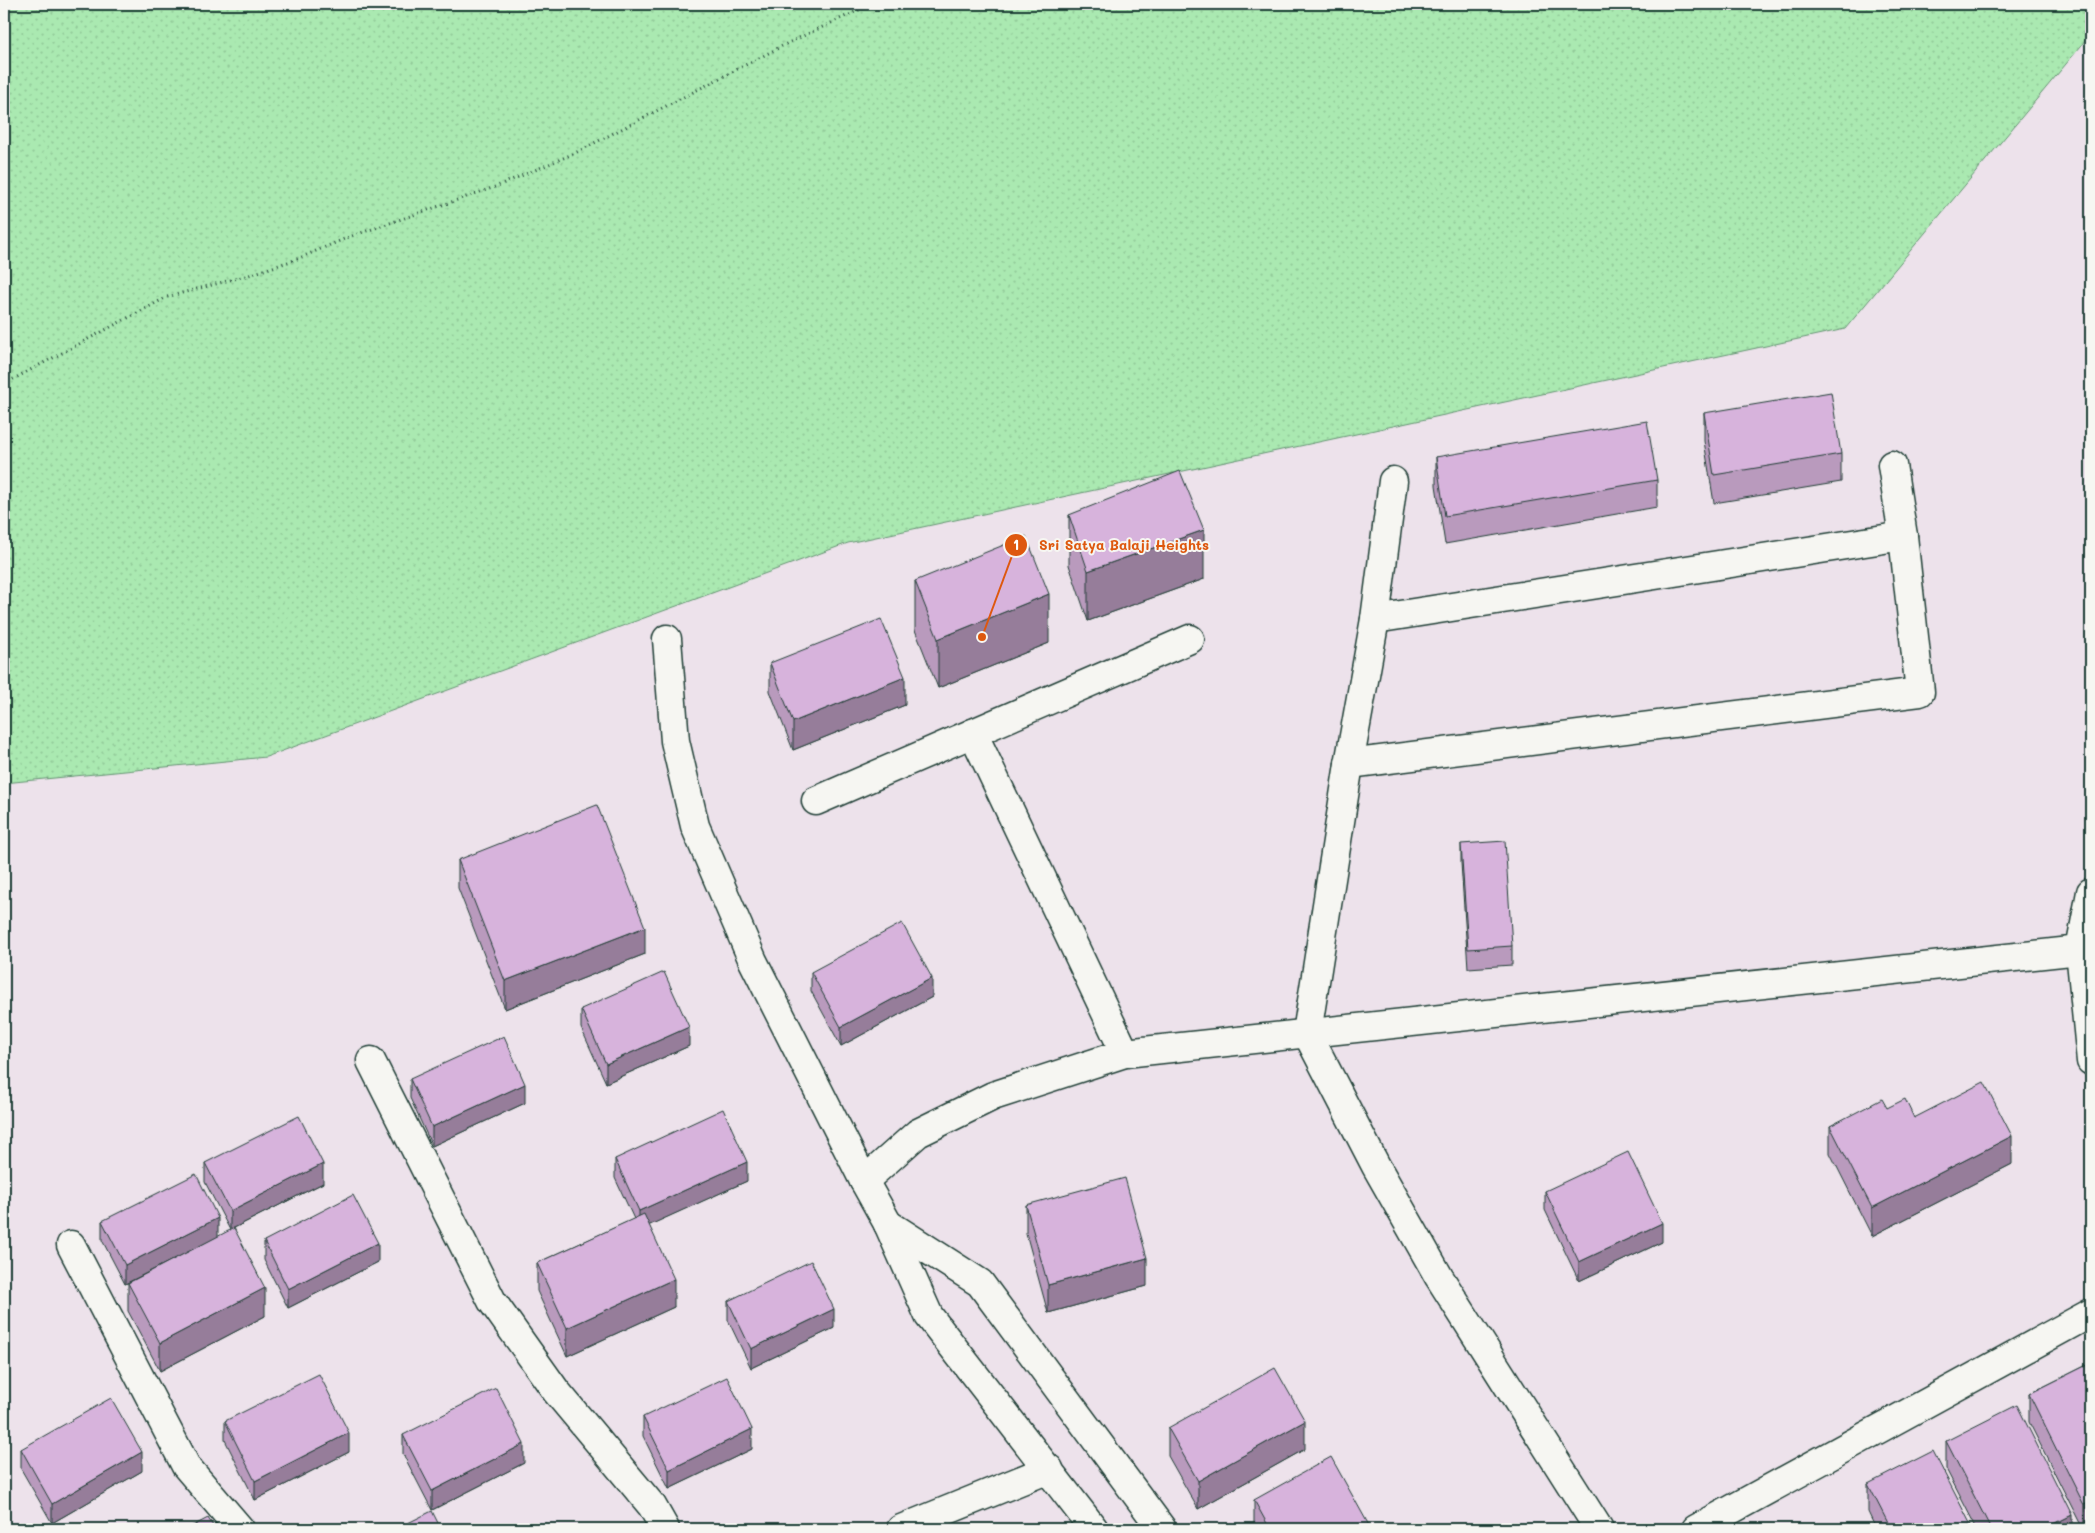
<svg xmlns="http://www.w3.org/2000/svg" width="2095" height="1533" font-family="Mali,sans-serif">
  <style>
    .green { fill: url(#green-dots); stroke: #649372 }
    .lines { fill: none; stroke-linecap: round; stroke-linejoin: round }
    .street-casing { stroke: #1f3d34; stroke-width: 31 }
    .secondary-casing { stroke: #1f3d34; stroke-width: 31 }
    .path { stroke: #1f3d34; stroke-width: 3; stroke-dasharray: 1 4; stroke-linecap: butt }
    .street { stroke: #f6f6f2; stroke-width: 28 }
    .secondary { stroke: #f6f6f2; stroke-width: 28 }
    .wall { fill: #b99abd; stroke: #1f3d34 }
    .shaded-wall { fill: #967d9a; stroke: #1f3d34 }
    .building { fill: #d7b3dc; stroke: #1f3d34 }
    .leader { fill: none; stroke: #de580e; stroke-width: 2 }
    .callout-dot { fill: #de580e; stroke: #f6f6f2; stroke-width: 2 }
    .mark-label { font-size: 15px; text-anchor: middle; font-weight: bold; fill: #fff }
    .callout-label { font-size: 14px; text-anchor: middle; font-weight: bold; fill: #de580e; stroke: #f6f6f2; stroke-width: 4; stroke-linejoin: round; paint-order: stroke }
  </style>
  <defs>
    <pattern id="green-dots" width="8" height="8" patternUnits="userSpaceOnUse" patternTransform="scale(1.25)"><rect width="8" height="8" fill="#aae9b1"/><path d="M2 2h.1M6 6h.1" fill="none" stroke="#92c999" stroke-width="1.8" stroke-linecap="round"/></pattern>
  </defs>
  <rect width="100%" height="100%" fill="#ede2eb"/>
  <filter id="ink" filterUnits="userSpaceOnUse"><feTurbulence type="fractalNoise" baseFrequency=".02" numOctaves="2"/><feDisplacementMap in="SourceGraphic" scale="10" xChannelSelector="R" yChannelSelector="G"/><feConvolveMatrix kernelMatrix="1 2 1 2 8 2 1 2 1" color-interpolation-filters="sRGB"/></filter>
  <g filter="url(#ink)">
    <!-- green -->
    <polygon class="green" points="4,4 2091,4 2091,34 1845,329 848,543 266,757 4,783"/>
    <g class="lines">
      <!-- street casing -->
      <g class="street-casing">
        <g id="street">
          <polyline points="1393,481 1375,619 1349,764 1307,1033 1376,1166 1439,1277 1599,1529"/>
          <polyline points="1375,619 1903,536"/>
          <polyline points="667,639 675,741 695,826 753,961 864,1181 888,1224"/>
          <polyline points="973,733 1125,1053"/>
          <polyline points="1349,764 1920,692 1903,536 1892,465"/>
          <polyline points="816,801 1190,639"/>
          <polyline points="2080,950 2091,1061"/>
          <polyline points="371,1061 492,1301 556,1391 652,1506 665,1529"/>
          <polyline points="864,1181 918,1133 993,1096 1125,1053 2080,950 2091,892"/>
          <polyline points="71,1245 186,1466 240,1529"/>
          <polyline points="901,1529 1049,1469"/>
          <polyline points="1696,1529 2091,1313"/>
        </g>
      </g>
      <!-- secondary casing -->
      <g class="secondary-casing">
        <g id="secondary">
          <polyline points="888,1224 980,1283 1162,1529"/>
          <polyline points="888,1224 929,1316 1094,1529"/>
        </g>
      </g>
      <!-- path -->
      <polyline class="path" points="4,384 167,297 249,275 297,259 349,237 495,187 575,153 788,43 872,4"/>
      <!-- street -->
      <use href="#street" class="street"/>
      <!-- secondary -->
      <use href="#secondary" class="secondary"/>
    </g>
    <!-- wall -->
    <g class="wall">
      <polygon points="1704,413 1841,454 1841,482 1714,503 1704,441"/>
      <polygon points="1436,457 1657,480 1657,507 1445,544 1436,485"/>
      <polygon points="1069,515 1204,579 1088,621 1069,565"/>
      <polygon points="915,581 1049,643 938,688 915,630"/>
      <polygon points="770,663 905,705 793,750 770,691"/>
      <polygon points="1461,844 1512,946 1512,965 1468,968 1461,863"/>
      <polygon points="458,860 645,954 505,1009 458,888"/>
      <polygon points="811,972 932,997 841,1046 811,991"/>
      <polygon points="581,1009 689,1046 606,1083 581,1028"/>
      <polygon points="410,1079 525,1103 432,1146 410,1098"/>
      <polygon points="1887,1108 1914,1118 2012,1164 1872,1236 1830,1153 1830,1126"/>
      <polygon points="615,1159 747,1181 649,1225 674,1307 567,1356 537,1291 537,1263 634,1219 615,1178"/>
      <polygon points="205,1163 323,1183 230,1230 205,1182"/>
      <polygon points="1545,1191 1662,1242 1579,1281 1545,1210"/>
      <polygon points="1026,1205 1147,1286 1048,1313 1026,1233"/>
      <polygon points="102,1221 218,1237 265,1316 160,1371 128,1311 128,1283 186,1253 125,1284 102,1240"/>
      <polygon points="264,1241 378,1262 288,1308 264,1260"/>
      <polygon points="728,1301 834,1328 751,1368 728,1320"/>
      <polygon points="2091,1363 2091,1529 2083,1529 2029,1422 2029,1394"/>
      <polygon points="643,1417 752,1449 669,1489 643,1436"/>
      <polygon points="225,1421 349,1452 255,1500 225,1440"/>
      <polygon points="1168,1428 1305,1449 1198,1509 1168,1456"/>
      <polygon points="403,1435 524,1463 432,1510 403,1454"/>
      <polygon points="1946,1441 2072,1529 1977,1529 1946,1469"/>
      <polygon points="21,1449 142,1471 52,1523 21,1469"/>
      <polygon points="1868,1484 1973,1529 1876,1529 1868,1512"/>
      <polygon points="1254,1500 1371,1529 1254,1529"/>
    </g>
    <!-- shaded-wall -->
    <g class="shaded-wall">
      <polygon points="1204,530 1204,579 1088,621 1088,571"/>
      <polygon points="1049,594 1049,643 938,688 938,639"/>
      <polygon points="905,677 905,705 793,750 793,722"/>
      <polygon points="645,927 645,954 505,1009 505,981"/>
      <polygon points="932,978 932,997 841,1046 841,1027"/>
      <polygon points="689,1027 689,1046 606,1083 606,1064"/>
      <polygon points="525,1084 525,1103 432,1146 432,1127"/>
      <polygon points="2012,1136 2012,1164 1872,1236 1872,1208"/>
      <polygon points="747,1162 747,1181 639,1230 639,1211"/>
      <polygon points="323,1164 323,1183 230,1230 230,1211"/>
      <polygon points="218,1218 218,1237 125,1284 125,1265"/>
      <polygon points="1662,1223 1662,1242 1579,1281 1579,1262"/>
      <polygon points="378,1243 378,1262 288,1308 288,1289"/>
      <polygon points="1147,1258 1147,1286 1048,1313 1048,1285"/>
      <polygon points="674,1279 674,1307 567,1356 567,1328"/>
      <polygon points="265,1288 265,1316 160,1371 160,1343"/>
      <polygon points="834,1309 834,1328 751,1368 751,1349"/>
      <polygon points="1305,1421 1305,1449 1198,1509 1198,1481"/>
      <polygon points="752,1429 752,1449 669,1489 669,1470"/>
      <polygon points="349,1433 349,1452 255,1500 255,1481"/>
      <polygon points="524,1444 524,1463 432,1510 432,1491"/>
      <polygon points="142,1452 142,1471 52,1523 52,1504"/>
      <polygon points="2091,1501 2091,1529 2084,1529 2084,1505"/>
      <polygon points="2072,1515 2072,1529 2044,1529"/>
    </g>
    <!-- building -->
    <g class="building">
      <polygon points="1831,392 1841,454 1714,475 1704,413"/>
      <polygon points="1647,421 1657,480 1445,516 1436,457"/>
      <polygon points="1180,471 1204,530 1088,571 1069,515"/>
      <polygon points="1026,536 1049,594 938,639 915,581"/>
      <polygon points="881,619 905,677 793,722 770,663"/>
      <polygon points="597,805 645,927 505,981 458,860"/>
      <polygon points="1505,841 1512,946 1468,949 1461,844"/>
      <polygon points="902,923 932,978 841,1027 811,972"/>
      <polygon points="664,972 689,1027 606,1064 581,1009"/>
      <polygon points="504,1036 525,1084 432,1127 410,1079"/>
      <polygon points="1984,1082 2012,1136 1872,1208 1830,1126 1882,1099 1887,1108 1905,1099 1914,1118"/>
      <polygon points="723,1109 747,1162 639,1211 615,1159"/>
      <polygon points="299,1116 323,1164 230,1211 205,1163"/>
      <polygon points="1628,1152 1662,1223 1579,1262 1545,1191"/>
      <polygon points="196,1174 218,1218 125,1265 102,1221"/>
      <polygon points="1125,1178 1147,1258 1048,1285 1026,1205"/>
      <polygon points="353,1195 378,1243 288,1289 264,1241"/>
      <polygon points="644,1214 674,1279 567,1328 537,1263"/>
      <polygon points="234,1228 265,1288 160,1343 128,1283"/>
      <polygon points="811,1261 834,1309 751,1349 728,1301"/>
      <polygon points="2091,1363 2091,1501 2084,1505 2029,1394"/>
      <polygon points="1275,1368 1305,1421 1198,1481 1168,1428"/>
      <polygon points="319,1374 349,1433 255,1481 225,1421"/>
      <polygon points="727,1377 752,1429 669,1470 643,1417"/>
      <polygon points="496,1388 524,1444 432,1491 403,1435"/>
      <polygon points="111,1398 142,1452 52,1504 21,1449"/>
      <polygon points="2017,1405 2072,1515 2044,1529 1991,1529 1946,1441"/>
      <polygon points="1933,1451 1973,1529 1891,1529 1868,1484"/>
      <polygon points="1331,1457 1371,1529 1270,1529 1254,1500"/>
      <polygon points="432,1511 441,1529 396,1529"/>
      <polygon points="208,1518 215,1529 187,1529"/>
    </g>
  </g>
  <!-- callouts -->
  <path class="leader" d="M982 637L1016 545"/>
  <g class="callout-dot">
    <circle cx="982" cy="637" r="5"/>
    <circle cx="1016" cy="545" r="12"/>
  </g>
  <g class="mark-label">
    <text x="1016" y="550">1</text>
  </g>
  <g class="callout-label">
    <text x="1124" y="550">Sri Satya Balaji Heights</text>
  </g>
  <!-- margin -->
  <rect width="2095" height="1533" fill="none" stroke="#f6f6f2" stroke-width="20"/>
  <rect x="10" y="10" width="2075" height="1513" fill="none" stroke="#1f3d34" stroke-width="2" filter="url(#ink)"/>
</svg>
